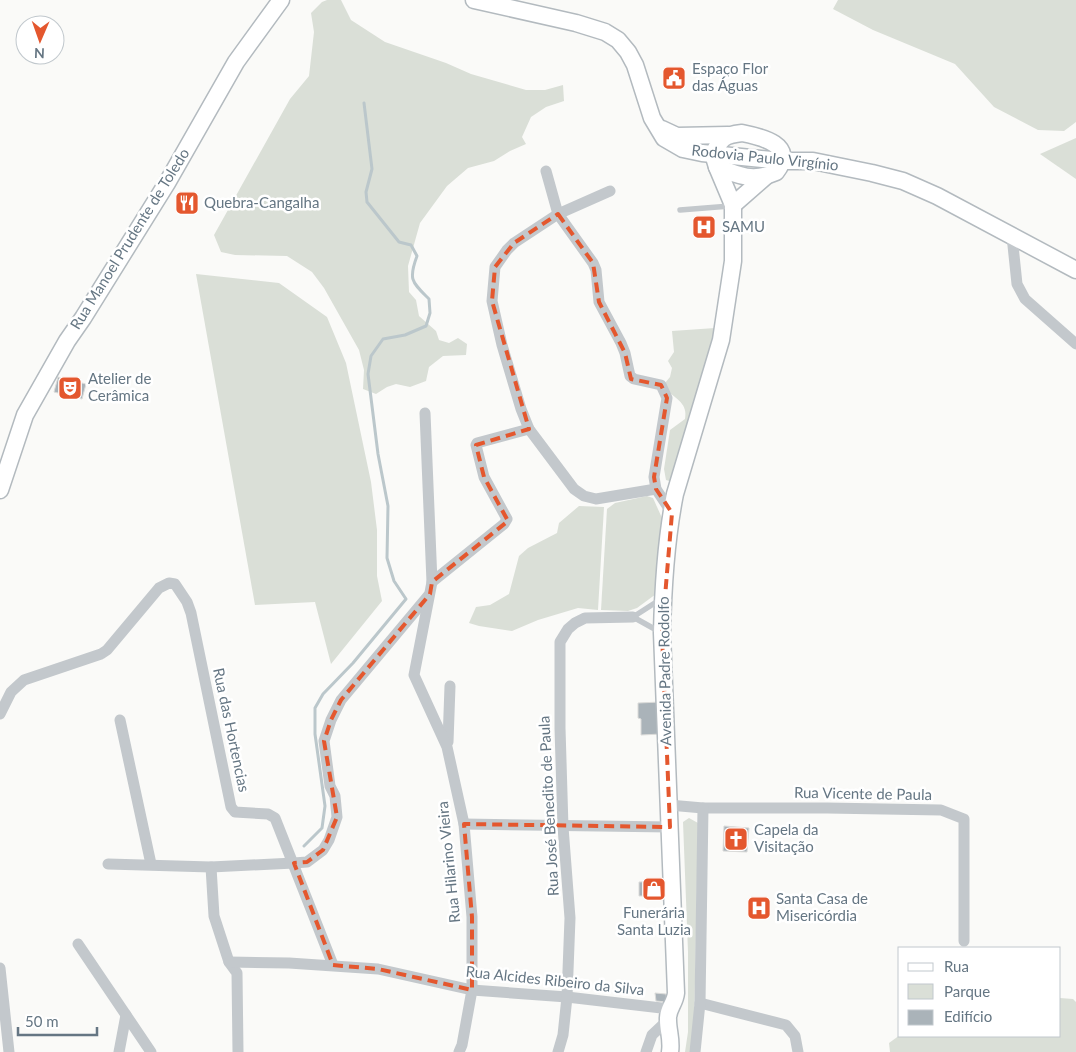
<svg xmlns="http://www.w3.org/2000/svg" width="1076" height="1052" font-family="Lato,sans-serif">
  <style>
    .green { fill: #dadfd7 }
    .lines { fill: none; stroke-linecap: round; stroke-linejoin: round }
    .stream { stroke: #bbc7cb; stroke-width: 3 }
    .building { fill: #aab3b9; stroke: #dcdcda }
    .secondary-casing { stroke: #b3babf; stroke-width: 19 }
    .lane { stroke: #c3c8cc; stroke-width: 5.5 }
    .street { stroke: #c3c8cc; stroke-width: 11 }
    .secondary { stroke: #fff; stroke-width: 16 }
    .marked { fill: none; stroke: #e4572e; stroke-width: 4; stroke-dasharray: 10 6; stroke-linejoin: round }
    .labels { text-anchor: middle; stroke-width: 5; stroke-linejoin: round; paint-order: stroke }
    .poi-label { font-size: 15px; fill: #657683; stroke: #fff; text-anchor: start }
    .street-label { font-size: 15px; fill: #657683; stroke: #fff }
  </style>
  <rect width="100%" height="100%" fill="#fafaf8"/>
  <!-- green -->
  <g class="green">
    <polygon points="327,0 341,0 351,20 385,42 446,63 471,74 526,90 545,90 563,85 564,101 546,107 531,117 522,137 526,144 510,151 494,161 468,168 447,186 420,223 408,266 409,292 416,300 419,316 436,331 439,340 449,343 458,338 467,344 466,355 443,356 429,367 426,381 410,387 396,384 387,387 376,394 363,389 364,370 359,350 324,288 312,272 287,256 235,255 221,252 214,235 290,99 309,76 314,32 311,13 322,2"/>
    <polygon points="838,0 1076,0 1076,122 1064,131 1038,130 994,107 955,64 873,30 833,9"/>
    <polygon points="1076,138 1076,179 1040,154"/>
    <polygon points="196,274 279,283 327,317 346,363 371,482 377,530 377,576 382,601 331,664 315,602 255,605"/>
    <path d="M 715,328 L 676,471 L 672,482 L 666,480 L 664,469 L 670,430 L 685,419 C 688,404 677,399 666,390 L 665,383 L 670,377 L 672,368 L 668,361 L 674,352 L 672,331 Z"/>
    <polygon points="647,496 653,498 662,518 656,594 637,608 628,611 601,610 607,509 615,503"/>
    <polygon points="579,506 604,507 598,610 578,608 538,620 512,631 479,626 469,623 476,607 490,605 509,594 519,556 528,548 557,533 559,523"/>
    <polygon points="689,818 698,823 694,1034 690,1052 685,1052 688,1032 688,952 683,822"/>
    <polygon points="1060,998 1073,999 1076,1002 1076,1052 890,1052 889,1043 900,1035 1060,1036"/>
  </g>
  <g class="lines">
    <!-- stream -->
    <path class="stream" d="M 304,846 L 322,828 L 325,806 L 315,734 L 315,708 L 323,694 L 353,663 L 406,599 L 394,581 L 387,558 L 388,506 L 378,454 L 368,374 L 371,356 L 383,339 L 405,335 L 426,326 L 430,313 L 429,299 C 412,282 408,280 417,256 L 411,245 L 399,242 L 367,202 L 366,192 L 372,169 L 364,103"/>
  </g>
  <!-- building -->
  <g class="building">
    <polygon points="711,217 712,236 697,238 695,219"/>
    <polygon points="58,377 86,384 82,399 54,392"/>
    <polygon points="661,702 661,734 641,735 641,719 638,718 638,703"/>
    <polygon points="724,826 749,828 747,852 723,851"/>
    <polygon points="668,881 669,900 655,900 655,896 639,896 639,882"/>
    <polygon points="655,993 666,994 667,1002 656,1001"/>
  </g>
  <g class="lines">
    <!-- secondary casing -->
    <g class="secondary-casing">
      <g id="secondary">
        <polyline points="474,0 576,23 605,32 618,40 628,52 635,65 652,118 664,138 683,149 702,153 782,161 813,161 872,173 903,181 937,196 1076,270"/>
        <polyline points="662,129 677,136 728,135"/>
        <path d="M 742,133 C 762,137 797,145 776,172 C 754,182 739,176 717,167 L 713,154 C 721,138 724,135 742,133 Z"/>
        <polyline points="733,205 765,177"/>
        <polyline points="0,490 25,415 67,341 83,318 167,183 236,62 281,0"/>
        <path d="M 670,1052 C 672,1040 668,1031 668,1020 C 667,1009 675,1004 676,993 L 662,633 C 663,587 666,539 675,494 L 721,340 L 733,261 L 733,205 L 717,167"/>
      </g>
    </g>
    <!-- lane -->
    <g class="lane">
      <polyline points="680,210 730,206"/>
      <polyline points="660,632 633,617 661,599"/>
    </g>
    <!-- street -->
    <g class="street">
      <polyline points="546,171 558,214 593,263 596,270 599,302 621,343 625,353 630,376 634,379 661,385 667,398 654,477 656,489 672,513"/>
      <polyline points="610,191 558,214 514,243 507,250 495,267 492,301 502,345 521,409 529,429 574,489 584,496 596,499 656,489"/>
      <polyline points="1012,236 1017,284 1025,299 1076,344"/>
      <polyline points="425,413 432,582"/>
      <polyline points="0,714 11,692 24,680 101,654 107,650 159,588 169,583 175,584 187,602 191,613 231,807 235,812 268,814 275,818 333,965"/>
      <polyline points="120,720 151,864"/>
      <polyline points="448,742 450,686"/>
      <polyline points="669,805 703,808 827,808 941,810 964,819 964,941"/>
      <polyline points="464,824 670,827"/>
      <polyline points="108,864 211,867 294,863 307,862 323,850 329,840 337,817 335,796 330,786 324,741 331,720 341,700 428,596"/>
      <polyline points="211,867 214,916 229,962 237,973 238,1052"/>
      <polyline points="78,944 151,1052"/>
      <polyline points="229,962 289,963 378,969 472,990 567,997 670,1009"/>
      <polyline points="0,968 9,1052"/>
      <polyline points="700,1003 786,1025 795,1036 798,1052"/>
      <polyline points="119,1052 126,1015"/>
      <polyline points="459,1052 462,1045 472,990 472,917 464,824 447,747 414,675 432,582 504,524 507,519 484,477 476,445 477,443 529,429"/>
      <polyline points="558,1052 563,1035 567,997 570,918 563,827 560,728 560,642 568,629 575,623 585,618 633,617"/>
      <polyline points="646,1052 652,1035 668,1020"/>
      <polyline points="695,1052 700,1003 703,808"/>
    </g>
    <!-- secondary -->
    <use href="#secondary" class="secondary"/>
  </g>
  <!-- marked area -->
  <path class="marked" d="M 558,214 L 593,263 L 599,302 L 625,353 L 631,379 L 661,385 L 667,398 L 654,477 L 656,489 L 672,513 L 662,633 L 670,827 L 464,824 L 472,917 L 472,990 L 378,969 L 333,965 L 294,863 L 307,862 L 323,850 L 337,817 L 324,741 L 331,720 L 341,700 L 430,594 L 432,582 L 508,521 L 484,477 L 476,445 L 529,429 L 492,301 L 495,267 L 514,243 Z"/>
  <!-- icons -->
  <defs>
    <g id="civic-square" transform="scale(1.25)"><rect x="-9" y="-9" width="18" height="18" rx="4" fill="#e4572e" stroke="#fff"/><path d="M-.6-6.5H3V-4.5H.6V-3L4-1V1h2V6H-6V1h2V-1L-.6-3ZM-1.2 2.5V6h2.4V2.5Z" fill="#fff"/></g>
    <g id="restaurant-square" transform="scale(1.25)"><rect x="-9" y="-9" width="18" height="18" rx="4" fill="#e4572e" stroke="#fff"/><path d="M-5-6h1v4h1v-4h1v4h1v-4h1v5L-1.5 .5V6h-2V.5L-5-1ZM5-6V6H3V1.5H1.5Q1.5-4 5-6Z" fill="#fff"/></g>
    <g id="hospital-square" transform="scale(1.25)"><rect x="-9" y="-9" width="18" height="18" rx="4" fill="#e4572e" stroke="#fff"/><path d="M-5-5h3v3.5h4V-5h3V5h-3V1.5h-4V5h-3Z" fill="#fff"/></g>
    <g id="theatre-square" transform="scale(1.25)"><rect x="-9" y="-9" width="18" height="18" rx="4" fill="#e4572e" stroke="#fff"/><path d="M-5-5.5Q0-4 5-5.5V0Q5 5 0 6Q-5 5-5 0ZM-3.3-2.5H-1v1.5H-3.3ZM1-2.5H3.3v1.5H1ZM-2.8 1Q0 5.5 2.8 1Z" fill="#fff"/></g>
    <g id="church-square" transform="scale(1.25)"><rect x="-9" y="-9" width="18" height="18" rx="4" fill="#e4572e" stroke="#fff"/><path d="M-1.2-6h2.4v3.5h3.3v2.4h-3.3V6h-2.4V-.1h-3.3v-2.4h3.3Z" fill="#fff"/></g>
    <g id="shop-square" transform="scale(1.25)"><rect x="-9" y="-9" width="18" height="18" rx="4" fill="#e4572e" stroke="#fff"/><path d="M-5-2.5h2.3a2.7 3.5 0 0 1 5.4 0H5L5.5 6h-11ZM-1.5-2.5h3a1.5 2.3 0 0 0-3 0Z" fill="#fff"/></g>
  </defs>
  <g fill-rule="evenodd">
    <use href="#civic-square" x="674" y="78"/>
    <use href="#restaurant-square" x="187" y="203"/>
    <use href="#hospital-square" x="704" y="227"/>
    <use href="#theatre-square" x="70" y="388"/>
    <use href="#church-square" x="736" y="839"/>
    <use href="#shop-square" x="654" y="889"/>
    <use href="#hospital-square" x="759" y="908"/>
  </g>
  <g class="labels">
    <!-- poi labels -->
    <g class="poi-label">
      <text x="692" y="74">Espaço Flor<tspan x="692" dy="17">das Águas</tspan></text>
      <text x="204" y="208">Quebra-Cangalha</text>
      <text x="722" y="232">SAMU</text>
      <text x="88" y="384">Atelier de<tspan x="88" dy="17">Cerâmica</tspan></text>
      <text x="754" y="835">Capela da<tspan x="754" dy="17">Visitação</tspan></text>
      <text x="776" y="904">Santa Casa de<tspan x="776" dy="17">Misericórdia</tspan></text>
      <text x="654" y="918" text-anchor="middle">Funerária<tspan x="654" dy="17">Santa Luzia</tspan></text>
    </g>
    <!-- street labels -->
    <g class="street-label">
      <text transform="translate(765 158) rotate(6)" y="5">Rodovia Paulo Virgínio</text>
      <text transform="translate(130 239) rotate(-58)" y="5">Rua Manoel Prudente de Toledo</text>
      <text transform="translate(665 671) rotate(-91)" y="5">Avenida Padre Rodolfo</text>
      <text transform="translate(231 730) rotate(78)" y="5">Rua das Hortencias</text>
      <text transform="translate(863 794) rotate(1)" y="5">Rua Vicente de Paula</text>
      <text transform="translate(549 806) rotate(-93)" y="5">Rua José Benedito de Paula</text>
      <text transform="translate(449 862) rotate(-96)" y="5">Rua Hilarino Vieira</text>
      <text transform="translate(555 981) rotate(6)" y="5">Rua Alcides Ribeiro da Silva</text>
    </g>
  </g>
  <!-- legend -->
  <rect x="898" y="947" width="162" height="90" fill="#ffffff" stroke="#c1c8cd"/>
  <rect x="908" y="963" width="25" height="8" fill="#ffffff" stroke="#c1c8cd"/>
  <text x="944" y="972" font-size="15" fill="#657683">Rua</text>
  <rect x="908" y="984" width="25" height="15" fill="#dadfd7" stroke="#c1c8cd"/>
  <text x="944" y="997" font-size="15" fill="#657683">Parque</text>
  <rect x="908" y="1010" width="25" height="15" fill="#aab3b9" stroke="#c1c8cd"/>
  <text x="944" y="1022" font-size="15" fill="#657683">Edifício</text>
  <!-- north arrow -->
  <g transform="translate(40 40) rotate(182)"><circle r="24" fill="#ffffff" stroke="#c1c8cd"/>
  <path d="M0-4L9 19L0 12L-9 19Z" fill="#e4572e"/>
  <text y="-8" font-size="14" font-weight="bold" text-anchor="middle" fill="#657683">N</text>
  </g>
  <!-- scale -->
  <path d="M18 1027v8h79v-8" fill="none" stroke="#657683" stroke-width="2.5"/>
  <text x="25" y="1027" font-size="15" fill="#657683" stroke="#ffffff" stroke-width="4" paint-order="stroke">50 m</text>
</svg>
